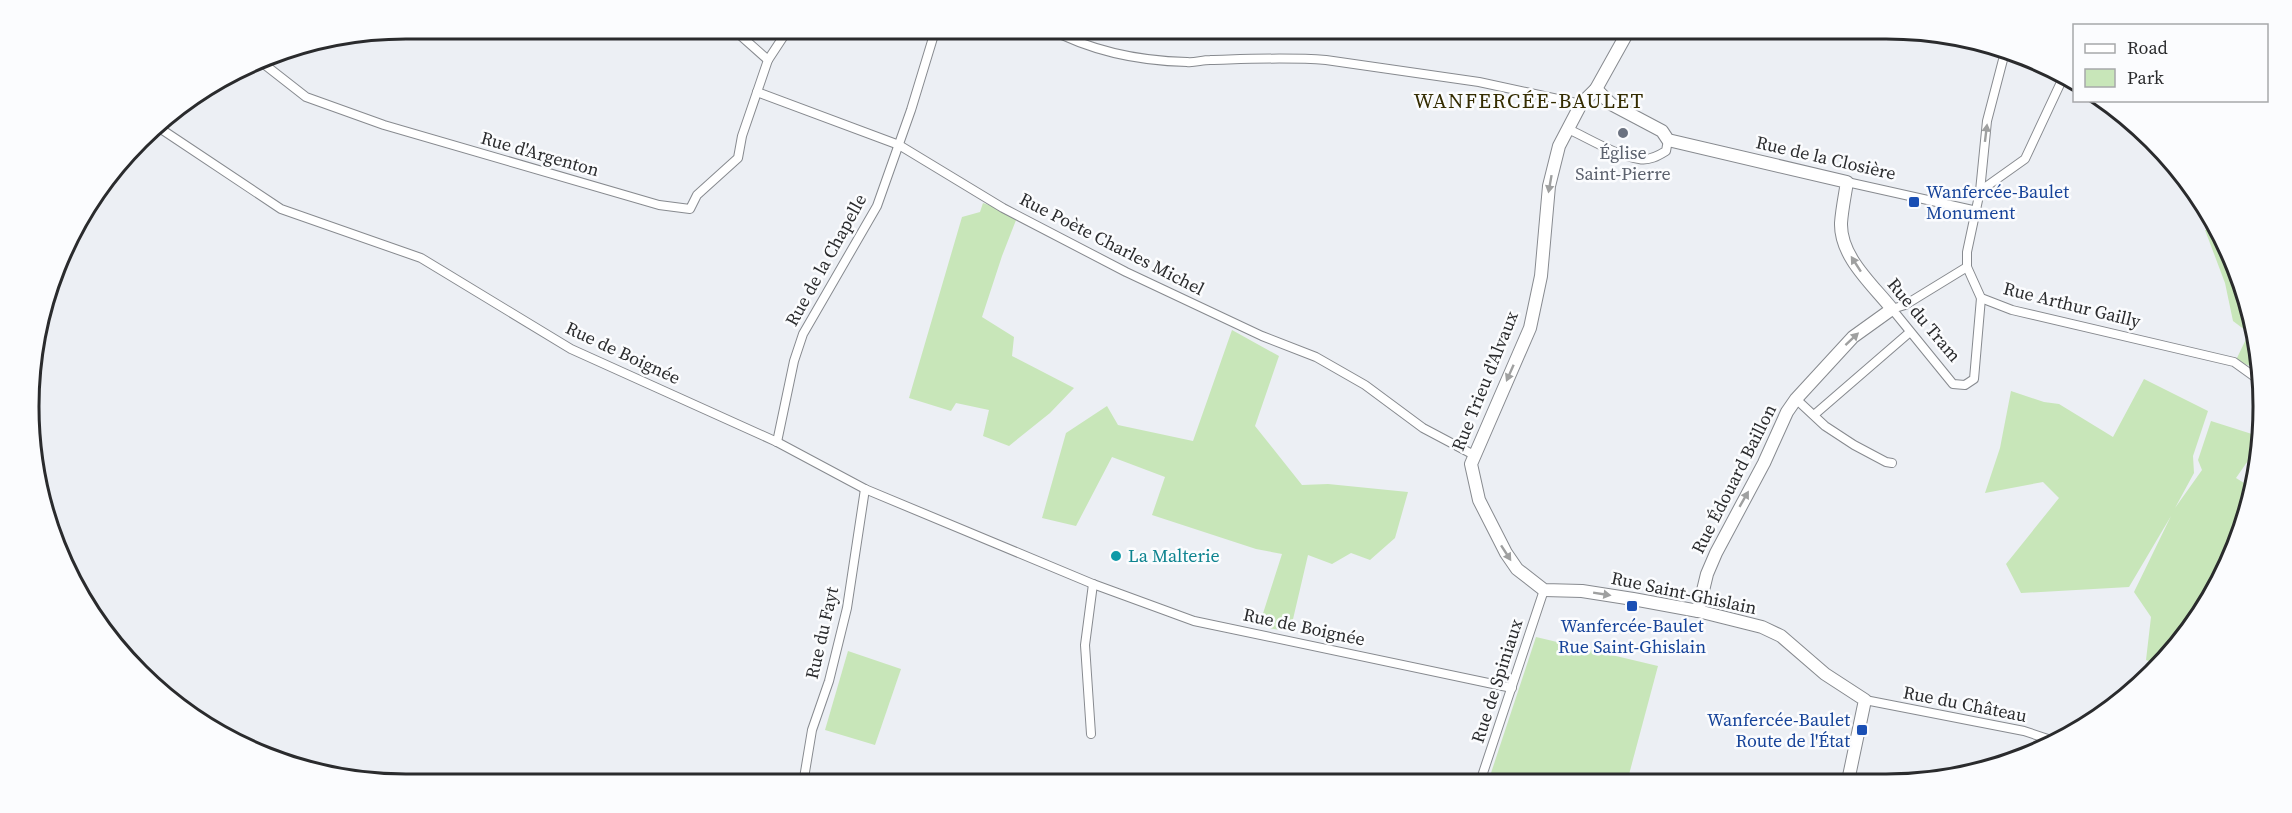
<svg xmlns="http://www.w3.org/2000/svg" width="2292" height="813" font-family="'Source Serif 4',serif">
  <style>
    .green { fill: #c8e6b9 }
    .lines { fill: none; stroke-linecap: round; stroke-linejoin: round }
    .street-casing { stroke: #878a8f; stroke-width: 10 }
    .secondary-casing { stroke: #878a8f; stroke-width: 14 }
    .street { stroke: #fff; stroke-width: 8 }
    .secondary { stroke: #fff; stroke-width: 12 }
    .oneway { fill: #9fa0a0 }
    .worship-dot { fill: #6b7280; stroke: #fbfcfe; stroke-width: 2 }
    .transit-dot { fill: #1a4fb4; stroke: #fbfcfe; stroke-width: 2 }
    .culture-dot { fill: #0f9aa8; stroke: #fbfcfe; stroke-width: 2 }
    .labels { text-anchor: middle; stroke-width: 5; stroke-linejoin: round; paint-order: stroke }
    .worship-label { font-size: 18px; fill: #5b616d; stroke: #fbfcfe }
    .street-label { font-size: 18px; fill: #2a2b2d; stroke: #fbfcfe }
    .transit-label { font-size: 18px; fill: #164399; stroke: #fbfcfe; text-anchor: start }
    .culture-label { font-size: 18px; fill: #0d838f; stroke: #fbfcfe; text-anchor: start }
    .quarter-label { font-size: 21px; letter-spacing: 1.5px; fill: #342c01; stroke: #fbfcfe }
    .rim { fill: none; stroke: #2a2b2d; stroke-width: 3 }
  </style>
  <rect width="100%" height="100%" fill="#eceff4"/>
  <!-- green -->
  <g class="green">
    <polygon points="983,203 1018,215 1002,256 982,317 1014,337 1012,356 1074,388 1050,413 1009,446 983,436 989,410 956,403 951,411 909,398 962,217 980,212"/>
    <polygon points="2205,230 2217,230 2260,357 2259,370 2236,360 2249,333 2233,321 2225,283"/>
    <polygon points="1232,330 1279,356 1255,426 1302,485 1328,484 1408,492 1395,538 1370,560 1351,553 1332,564 1308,555 1290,632 1259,626 1282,554 1256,549 1152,515 1165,477 1112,457 1076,526 1042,518 1066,433 1107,406 1118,425 1193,441"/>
    <polygon points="2144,379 2208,411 2193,456 2194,473 2175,508 2202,470 2198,460 2211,421 2255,435 2254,452 2236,478 2252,488 2251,504 2213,596 2157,664 2146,660 2151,617 2134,592 2171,516 2129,587 2021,593 2006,564 2059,498 2043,482 1985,493 2000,448 2011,391 2044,402 2059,404 2113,437"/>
    <polygon points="1536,637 1658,666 1627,782 1488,782"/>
    <polygon points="848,651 901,669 875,745 825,730"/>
  </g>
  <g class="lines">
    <!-- street casing -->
    <g class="street-casing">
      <g id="street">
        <polyline points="732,28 768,60"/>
        <path d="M 1048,28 C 1091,51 1138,61 1187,62 C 1194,63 1202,60 1210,60 C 1248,59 1287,57 1326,60 L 1479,82 L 1581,104"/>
        <polyline points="2005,52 1987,121 1980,191 1967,252 1967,267 1981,298 2012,310 2234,362 2259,380"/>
        <polyline points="260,61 306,97 384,125 659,205 690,209 697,195 738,158 742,136 768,60 789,28"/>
        <polyline points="757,92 899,145 1003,208 1126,272 1262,336 1316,357 1365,385 1423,428 1474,455"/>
        <polyline points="155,125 281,209 421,258 571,349 777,442 865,489 1093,584 1194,621 1512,688"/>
        <path d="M 1568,129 C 1588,138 1617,156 1639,159 C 1649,161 1658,156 1666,151 L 1668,140"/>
        <polyline points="1847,182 1977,211"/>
        <polyline points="1980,191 2025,159 2062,80"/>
        <polyline points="1967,267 1905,305 1892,309 1953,384 1965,385 1974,379 1981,298"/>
        <polyline points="1796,399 1825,426 1854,445 1886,462 1892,463"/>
        <polyline points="1814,415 1910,332"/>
        <polyline points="777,442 794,361 803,334 877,206 911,110 936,28"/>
        <polyline points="1865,700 2024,731 2057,742"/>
        <polyline points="1091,734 1085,645 1093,584"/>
        <polyline points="1480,782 1544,590"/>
        <polyline points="803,784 812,730 829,681 847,608 865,489"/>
      </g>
    </g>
    <!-- secondary casing -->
    <g class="secondary-casing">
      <g id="secondary">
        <polyline points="1630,28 1596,89 1581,104 1559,146 1549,186 1541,276 1530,328 1471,464 1479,500 1506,553 1517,569 1544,590 1582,591 1633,599 1698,611 1762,627 1781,636 1825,674 1865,700 1848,781"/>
        <path d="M 1596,89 L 1611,104 L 1662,131 L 1668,140 L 1847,182 C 1845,195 1842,209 1841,223 C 1840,257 1873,285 1892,309 L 1853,337 L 1796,399 L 1787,412 L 1764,463 L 1716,553 L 1707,574 L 1698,611"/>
      </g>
    </g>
    <!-- street -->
    <use href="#street" class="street"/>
    <!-- secondary -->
    <use href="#secondary" class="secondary"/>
  </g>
  <!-- one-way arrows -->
  <defs><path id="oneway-solid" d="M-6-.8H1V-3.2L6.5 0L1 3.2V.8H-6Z" transform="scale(1.5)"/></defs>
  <g class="oneway">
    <use href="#oneway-solid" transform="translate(1986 133) rotate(-83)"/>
    <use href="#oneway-solid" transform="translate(1550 184) rotate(100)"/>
    <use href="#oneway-solid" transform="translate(1856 264) rotate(-123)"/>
    <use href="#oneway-solid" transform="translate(1852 339) rotate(-43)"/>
    <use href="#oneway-solid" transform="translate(1510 373) rotate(114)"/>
    <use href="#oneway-solid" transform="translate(1744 499) rotate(-60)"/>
    <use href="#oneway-solid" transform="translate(1506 553) rotate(57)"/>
    <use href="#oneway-solid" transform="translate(1602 594) rotate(9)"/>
  </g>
  <!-- markers -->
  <circle class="worship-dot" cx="1623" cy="133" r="6"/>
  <g class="transit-dot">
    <rect x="1908" y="196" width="12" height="12" rx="3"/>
    <rect x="1626" y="600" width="12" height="12" rx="3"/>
    <rect x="1856" y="724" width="12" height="12" rx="3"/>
  </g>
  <circle class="culture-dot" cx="1116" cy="556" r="6"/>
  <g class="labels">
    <!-- worship labels -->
    <g class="worship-label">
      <text x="1623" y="159">Église<tspan x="1623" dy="21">Saint-Pierre</tspan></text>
    </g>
    <!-- street labels -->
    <g class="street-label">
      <text transform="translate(540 154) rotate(16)" y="6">Rue d'Argenton</text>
      <text transform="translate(1826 158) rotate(13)" y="6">Rue de la Closière</text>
      <text transform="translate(1112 244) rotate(27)" y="6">Rue Poète Charles Michel</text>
      <text transform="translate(826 260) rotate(-61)" y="6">Rue de la Chapelle</text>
      <text transform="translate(2072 305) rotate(14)" y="6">Rue Arthur Gailly</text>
      <text transform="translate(1924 320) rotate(50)" y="6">Rue du Tram</text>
      <text transform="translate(623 353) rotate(25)" y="6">Rue de Boignée</text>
      <text transform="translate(1485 381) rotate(-68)" y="6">Rue Trieu d'Alvaux</text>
      <text transform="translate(1734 479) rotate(-63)" y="6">Rue Édouard Baillon</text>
      <text transform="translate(1684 593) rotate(12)" y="6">Rue Saint-Ghislain</text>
      <text transform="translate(1304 627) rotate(12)" y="6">Rue de Boignée</text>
      <text transform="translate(822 633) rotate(-77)" y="6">Rue du Fayt</text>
      <text transform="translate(1497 681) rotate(-72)" y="6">Rue de Spiniaux</text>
      <text transform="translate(1965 704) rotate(11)" y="6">Rue du Château</text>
    </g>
    <!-- transit labels -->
    <g class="transit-label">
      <text x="1926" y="198">Wanfercée-Baulet<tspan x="1926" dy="21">Monument</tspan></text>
      <text x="1632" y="632" text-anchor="middle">Wanfercée-Baulet<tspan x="1632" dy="21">Rue Saint-Ghislain</tspan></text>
      <text x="1850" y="726" text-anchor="end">Wanfercée-Baulet<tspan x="1850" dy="21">Route de l'État</tspan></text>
    </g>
    <!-- culture labels -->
    <g class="culture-label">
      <text x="1128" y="562">La Malterie</text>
    </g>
    <!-- quarter labels -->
    <g class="quarter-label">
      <text x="1529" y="108">WANFERCÉE-BAULET</text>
    </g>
  </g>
  <!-- crop -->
  <path d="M0 0H2292V813H0ZM406 39H1886A367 367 0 0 1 2253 406V407A367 367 0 0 1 1886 774H406A367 367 0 0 1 39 407V406A367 367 0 0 1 406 39Z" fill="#fbfcfe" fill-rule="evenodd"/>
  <path class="rim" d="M406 39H1886A367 367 0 0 1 2253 406V407A367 367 0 0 1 1886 774H406A367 367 0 0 1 39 407V406A367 367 0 0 1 406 39Z"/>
  <!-- legend -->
  <rect x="2073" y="24" width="195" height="78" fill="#fbfcfe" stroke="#a7a8aa" stroke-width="1.5"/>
  <rect x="2085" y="44" width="30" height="9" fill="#ffffff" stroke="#a7a8aa" stroke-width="1.5"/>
  <text x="2127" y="54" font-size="18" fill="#2a2b2d">Road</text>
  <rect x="2085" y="69" width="30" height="18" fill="#c8e6b9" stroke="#a7a8aa" stroke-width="1.5"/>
  <text x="2127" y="84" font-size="18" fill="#2a2b2d">Park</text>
</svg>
